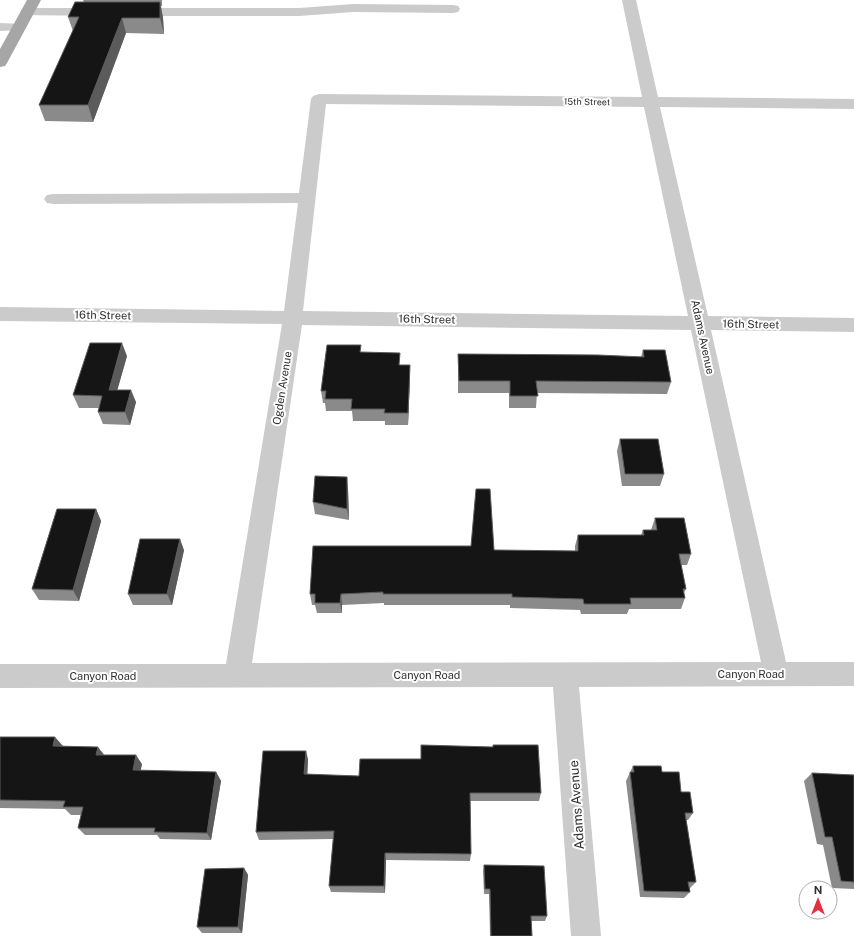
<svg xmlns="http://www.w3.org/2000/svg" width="854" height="936" font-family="'Public Sans',sans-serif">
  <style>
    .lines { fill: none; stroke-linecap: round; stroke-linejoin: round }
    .minor { fill: #cbcbcb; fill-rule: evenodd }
    .major { fill: #a6a6a6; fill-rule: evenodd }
    .wall { fill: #8a8a8a }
    .shaded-wall { fill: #5b5b5b }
    .building { fill: #151515; stroke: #5b5b5b }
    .labels { text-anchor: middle; stroke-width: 4; stroke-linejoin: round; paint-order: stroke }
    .far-street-label { font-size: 9px; fill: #2e2e2e; stroke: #fff }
    .street-label { font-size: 11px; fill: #2e2e2e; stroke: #fff }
    .near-street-label { font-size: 13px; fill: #2e2e2e; stroke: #fff }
  </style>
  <rect width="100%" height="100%" fill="#fff"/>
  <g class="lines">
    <!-- minor -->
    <g class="minor">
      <path d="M 622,0 L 636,0 L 658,97 L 854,99 L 854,109 L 660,107 L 708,316 L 854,318 L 854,332 L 711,330 L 786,662 L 854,662 L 854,686 L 579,687 L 601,936 L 571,936 L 553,687 L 0,688 L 0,664 L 226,664 L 282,324 L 0,321 L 0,307 L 284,311 L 298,203 L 53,204 L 47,203 L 44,199 L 47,195 L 53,194 L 299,193 L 311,99 L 313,96 L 319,94 L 642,97 ZM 326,104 L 644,107 L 688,316 L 303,311 ZM 302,325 L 691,330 L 761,662 L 252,663 Z"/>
      <polygon points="353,4 453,5 458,6 460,9 458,12 453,13 353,12 299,16 133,16 128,15 126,12 128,9 133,8 299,8"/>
      <polygon points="27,8 100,8 105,9 107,12 105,15 100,16 22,15 20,12 22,9"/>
      <polygon points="0,23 24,24 26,27 24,30 0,31"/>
    </g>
    <!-- major -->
    <polygon class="major" points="27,0 41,0 7,63 5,66 0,67 0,49"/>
  </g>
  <!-- wall -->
  <g class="wall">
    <polygon points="83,0 162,0 162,6 161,6 163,18 164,34 126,33 93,122 45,121 39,105 73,31 68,17 84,2"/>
    <polygon points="643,350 671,382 667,394 537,393 536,408 509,408 509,393 458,393 458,354 641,357"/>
    <polygon points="361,352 400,365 410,365 410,377 408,425 385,425 385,421 353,421 352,411 326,411 325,403 323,403 321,391"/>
    <polygon points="127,356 117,390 136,402 130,425 103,424 98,412 99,408 79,408 73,395"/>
    <polygon points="620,439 664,474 660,486 622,486 617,451"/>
    <polygon points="348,489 349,520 315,514 313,502"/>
    <polygon points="96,509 101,521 79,601 39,600 32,589"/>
    <polygon points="655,518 691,554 687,565 681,565 686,589 684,593 685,598 681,609 629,609 627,614 581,614 580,610 510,608 510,605 384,605 384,603 342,605 342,613 317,613 315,605 312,605 310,594 494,550 575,551 575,546 578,535 641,535 643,530 651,530"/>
    <polygon points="184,550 172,605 133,605 128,594"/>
    <polygon points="0,737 63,746 142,764 140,771 216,772 221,781 211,840 160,839 157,835 85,835 78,828 81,815 71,815 65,809 0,808"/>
    <polygon points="308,759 307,774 541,793 539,801 470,801 471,854 470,861 386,860 385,893 331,892 329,886 333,839 259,840 256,832"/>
    <polygon points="633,766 662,772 681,792 693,813 688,820 686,820 696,882 690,888 690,892 684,898 640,897 626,781"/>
    <polygon points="812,773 854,775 854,889 832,888 823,845 817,844 804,781"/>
    <polygon points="484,865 547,916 545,921 531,921 532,936 490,936 489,894 484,894 483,871"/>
    <polygon points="244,868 248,875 242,933 202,933 197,927"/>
  </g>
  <!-- shaded-wall -->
  <g class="shaded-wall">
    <polygon points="160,2 163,18 164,34 160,18"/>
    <polygon points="122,18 126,33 93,122 88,105"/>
    <polygon points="122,343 127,356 114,402 109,390"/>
    <polygon points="410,365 410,377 408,425 408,413"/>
    <polygon points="131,390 136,402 130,425 125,412"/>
    <polygon points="347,477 348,489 349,520 347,509"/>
    <polygon points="96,509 101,521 79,601 73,590"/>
    <polygon points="180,539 184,550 172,605 167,594"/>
    <polygon points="341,594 342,605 342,613 340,603"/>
    <polygon points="55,737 63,746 53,746"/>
    <polygon points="98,747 105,756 96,755"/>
    <polygon points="306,751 308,759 307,783 304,774"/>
    <polygon points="136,755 142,764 139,779 133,770"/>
    <polygon points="216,772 221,781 211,840 207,833"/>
    <polygon points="385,853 386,860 385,893 384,886"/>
    <polygon points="244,868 248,875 242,933 238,927"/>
  </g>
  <!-- building -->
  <g class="building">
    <polygon points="75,2 160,2 160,18 122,18 88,105 39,105 79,17 68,17"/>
    <polygon points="90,343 122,343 109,390 131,390 125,412 98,412 102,396 73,395"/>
    <polygon points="327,345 361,345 360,352 400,353 399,365 410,365 408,413 384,413 385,409 351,409 352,399 325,399 326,391 321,391"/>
    <polygon points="643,350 665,350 671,382 536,381 538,396 510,396 510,381 459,381 458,354 598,355 644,357"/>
    <polygon points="620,439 658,439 664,474 625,474"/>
    <polygon points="315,476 347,477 347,509 313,502"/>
    <polygon points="476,489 490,489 494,550 578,551 578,535 644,535 643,530 657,530 655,518 684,518 691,554 679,554 686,589 683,589 685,598 630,598 631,604 584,604 583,599 512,597 512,594 383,594 383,592 341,594 340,603 315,603 315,594 310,594 313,546 471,546"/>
    <polygon points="57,509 96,509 73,590 32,589"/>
    <polygon points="140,539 180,539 167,594 128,594"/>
    <polygon points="0,737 55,737 53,746 98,747 96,755 136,755 133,770 216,772 207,833 154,832 155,828 78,828 83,807 63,807 65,801 0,800"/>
    <polygon points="421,745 493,747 493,745 538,745 541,793 470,793 471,854 385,853 384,886 329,886 334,831 256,832 263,751 306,751 304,774 359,776 360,759 421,759"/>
    <polygon points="633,766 661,766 662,772 679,772 681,792 690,792 693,813 685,813 696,882 688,882 690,892 644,891 630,772 634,772"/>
    <polygon points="812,773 854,775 854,882 841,881 832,837 825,837"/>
    <polygon points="484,865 544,866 547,916 531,916 532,936 491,936 490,889 485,889"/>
    <polygon points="244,868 238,927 197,927 205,869"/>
  </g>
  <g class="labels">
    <!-- far-street labels -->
    <g class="far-street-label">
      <text transform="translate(587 102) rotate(1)" y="3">15th Street</text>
    </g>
    <!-- street labels -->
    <g class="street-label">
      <text transform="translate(103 315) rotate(1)" y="4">16th Street</text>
      <text transform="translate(427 319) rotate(1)" y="4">16th Street</text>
      <text transform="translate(751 324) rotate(1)" y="4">16th Street</text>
      <text transform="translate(703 337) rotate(78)" y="4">Adams Avenue</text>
      <text transform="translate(282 388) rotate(-81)" y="4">Ogden Avenue</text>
      <text x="751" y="678">Canyon Road</text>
      <text x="427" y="679">Canyon Road</text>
      <text x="103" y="680">Canyon Road</text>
    </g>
    <!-- near-street labels -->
    <g class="near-street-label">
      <text transform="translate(576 805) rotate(-94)" y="5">Adams Avenue</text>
    </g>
  </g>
  <!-- north arrow -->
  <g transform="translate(818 900)"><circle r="19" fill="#ffffff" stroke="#ababab"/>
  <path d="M0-3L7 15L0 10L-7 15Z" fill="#e52f3d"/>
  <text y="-6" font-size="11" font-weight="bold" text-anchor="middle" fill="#2e2e2e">N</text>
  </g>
</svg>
